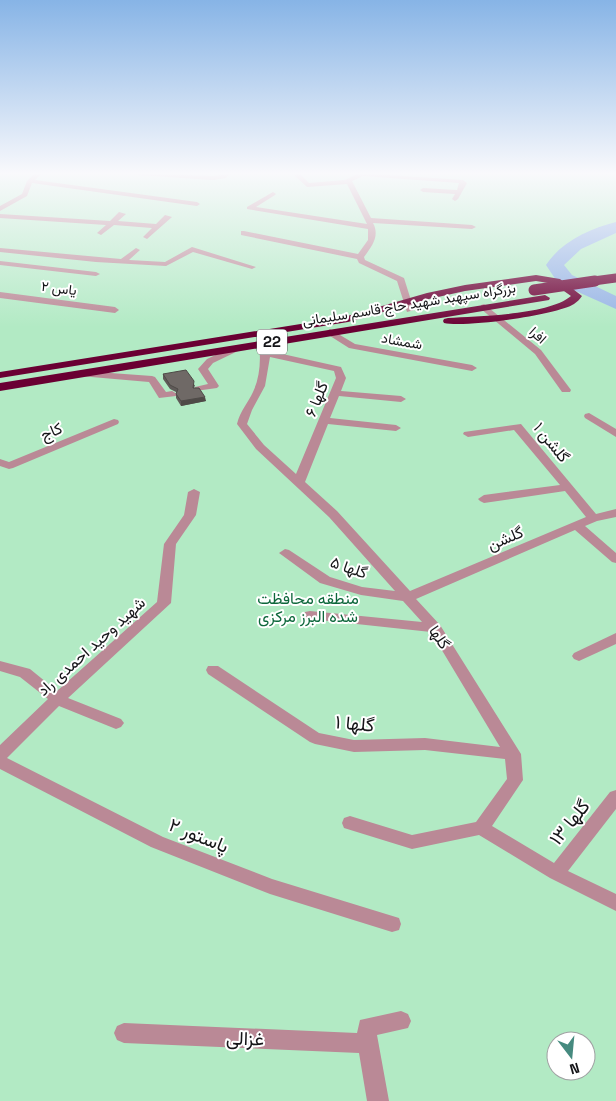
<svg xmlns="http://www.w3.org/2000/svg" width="616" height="1101" font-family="'Space Grotesk',Vazirmatn,sans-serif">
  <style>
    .green { fill: #b2eac4; fill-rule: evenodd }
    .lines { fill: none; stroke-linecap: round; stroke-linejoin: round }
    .river { fill: #96b4e4; fill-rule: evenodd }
    .minor { fill: #ba8996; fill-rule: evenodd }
    .highway { fill: #6a0033; fill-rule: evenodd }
    .highway-bridge-far1 { stroke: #6a0033; stroke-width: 9 }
    .highway-bridge { stroke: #6a0033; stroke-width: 11 }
    .wall { fill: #5f5a58 }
    .shaded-wall { fill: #4e4a47 }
    .building { fill: #6f6966; stroke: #4e4a47 }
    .labels { text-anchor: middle; stroke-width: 4; stroke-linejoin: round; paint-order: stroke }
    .far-street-label { font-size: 14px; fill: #151518; stroke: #fff }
    .shield { fill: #fff; stroke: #5b5b5d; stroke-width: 1 }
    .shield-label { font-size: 15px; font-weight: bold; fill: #151518 }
    .street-label { font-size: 16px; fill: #151518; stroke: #fff }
    .park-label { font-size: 16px; fill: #0d673b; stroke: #fff }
    .near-street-label { font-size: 19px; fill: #151518; stroke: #fff }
  </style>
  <rect width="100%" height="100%" fill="#f2f2f9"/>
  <!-- green -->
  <path class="green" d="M 0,173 L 616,173 L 616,1101 L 0,1101 ZM 556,1041 L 586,1041 L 586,1071 L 556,1071 Z"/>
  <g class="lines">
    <!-- river -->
    <path class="river" d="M 616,222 L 616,233 L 581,249 L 564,265 L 572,275 L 616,296 L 616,309 L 558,283 L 546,265 C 562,241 589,229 616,222 Z"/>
    <!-- minor -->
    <g class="minor">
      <polygon points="35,173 42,173 35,180 197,202 200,204 197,206 32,183 27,196 0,211 0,206 22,194 27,181"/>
      <polygon points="135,173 213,176 230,173 226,178 213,180 138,175"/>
      <path d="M 292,173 L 299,173 L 309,183 L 345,180 L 359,173 L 463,180 L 467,183 L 458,199 L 455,201 L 452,199 L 455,194 L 423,192 L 420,190 L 423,188 L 457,190 L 459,183 L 363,176 L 352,181 L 371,218 L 472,225 L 476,227 L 472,229 L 373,223 C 380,236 372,246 364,257 L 365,260 L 404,278 L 414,310 L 407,312 L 397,281 L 359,263 L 357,259 L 241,235 L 241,231 L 244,231 L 358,254 L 368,240 L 368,229 L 247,209 L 247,207 L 273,192 L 276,194 L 275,195 L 256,207 L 367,224 L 347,184 L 307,187 Z"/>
      <polygon points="119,212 126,214 118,221 156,224 165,215 172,217 147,239 143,237 152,228 114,225 101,235 97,233 106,225 0,218 0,214 110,221"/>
      <polygon points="192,247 256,267 252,269 193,252 166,266 96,262 0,252 0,248 121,259 136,248 140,250 129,260 165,262"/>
      <polygon points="0,261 96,272 100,274 96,276 0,265"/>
      <polygon points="0,292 115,307 119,310 115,313 0,298"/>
      <polygon points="484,304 541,350 571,390 570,392 562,392 535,354 481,309 481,305"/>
      <polygon points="330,329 355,344 472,365 477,368 472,371 349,348 327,334 325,332"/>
      <path d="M 264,341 L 269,344 L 269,351 L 341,367 L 346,378 L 341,391 L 401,396 L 406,399 L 401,402 L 339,396 L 330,418 L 396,425 L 401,428 L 396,431 L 328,424 L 305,482 L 337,511 L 410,591 L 586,517 L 565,491 L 484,503 L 480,501 L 478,499 L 484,495 L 560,485 L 514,430 L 468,437 L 463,434 L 464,432 L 521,424 L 596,514 L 616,509 L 616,517 L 597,521 L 585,526 L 616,553 L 616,563 L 612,562 L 575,530 L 416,599 L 440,625 L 521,754 L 523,780 L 492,826 L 554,863 L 610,792 L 616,790 L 616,809 L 568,871 L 616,894 L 616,911 L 550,878 L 479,835 L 412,849 L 344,828 L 342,823 L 344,818 L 350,816 L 412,835 L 476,822 L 507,779 L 505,759 L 425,750 L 354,752 L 315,744 L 310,742 L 208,674 L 206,670 L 208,666 L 218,666 L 319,733 L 354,740 L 425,738 L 500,747 L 431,632 L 310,619 L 305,618 L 303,615 L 305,612 L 310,611 L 422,622 L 403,601 L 361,595 L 320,583 L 279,553 L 285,549 L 289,550 L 330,577 L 362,587 L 395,591 L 329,517 L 256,449 L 237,424 C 240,411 248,403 253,392 C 260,377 261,360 259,344 ZM 270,357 L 334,371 L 336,378 L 296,474 L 264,445 L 247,424 L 252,410 L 265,386 Z"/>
      <polygon points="237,345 240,346 240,350 213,363 208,369 219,386 217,388 195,391 195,387 208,384 198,369 207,359"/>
      <polygon points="83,371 152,376 155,377 166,392 172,391 177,394 176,396 159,398 149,382 80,376 78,374"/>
      <polygon points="589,413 616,429 616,437 585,418 584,416 585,414"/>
      <polygon points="114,419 118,420 119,422 118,424 13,468 9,469 0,466 0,459 9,462"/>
      <polygon points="194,489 200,492 196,515 176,544 171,603 68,698 121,719 124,723 121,727 116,729 111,727 59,706 7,758 163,837 272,879 399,918 401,924 399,930 392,932 270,894 151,847 0,769 0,745 48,699 20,677 0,671 0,661 30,669 57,691 157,602 164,544 184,515 188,492"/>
      <polygon points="616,633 616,644 579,661 574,659 572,656 574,653"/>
      <polygon points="401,1011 408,1014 411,1021 408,1028 377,1035 389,1101 367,1101 359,1053 124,1043 117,1040 114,1033 117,1026 124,1023 357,1033 360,1020"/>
    </g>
    <!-- highway -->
    <g class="highway">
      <path d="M 536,275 L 560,279 L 582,296 C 580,299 577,302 574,304 C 557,315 464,328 444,323 L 443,321 L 444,319 L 448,318 C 478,316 549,315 571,296 L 554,284 L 536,281 L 465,291 L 429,299 L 348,322 L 0,378 L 0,372 L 344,317 L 427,293 L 465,285 Z"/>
      <polygon points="545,295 550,298 549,300 0,391 0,383"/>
    </g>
    <!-- highway-bridge-far1 -->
    <polyline class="highway-bridge-far1" points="586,282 616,278"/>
    <!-- highway-bridge -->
    <polyline class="highway-bridge" points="534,290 595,281"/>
  </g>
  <!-- wall -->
  <polygon class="wall" points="163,374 195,385 194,388 206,401 181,406 176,398 176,392 170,389 163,379"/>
  <!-- shaded-wall -->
  <polygon class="shaded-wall" points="205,397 206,401 181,406 181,401"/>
  <!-- building -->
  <polygon class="building" points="186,370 194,381 193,388 199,388 205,397 181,401 176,394 178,389 170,385 163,374"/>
  <!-- sky -->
  <linearGradient id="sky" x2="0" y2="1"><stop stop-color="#87b4e6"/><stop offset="0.53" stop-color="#f9f9fc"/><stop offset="1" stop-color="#f9f9fc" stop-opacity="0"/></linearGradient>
  <rect width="616" height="327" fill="url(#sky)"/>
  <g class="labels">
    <!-- far-street labels -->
    <g class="far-street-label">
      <text transform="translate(59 288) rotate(7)" y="5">یاس ۲</text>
      <text transform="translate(409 304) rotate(-9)" y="5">بزرگراه سپهبد شهید حاج قاسم سلیمانی</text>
      <text transform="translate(538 335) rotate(42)" y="5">افرا</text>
      <text transform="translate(402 341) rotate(10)" y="5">شمشاد</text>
    </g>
    <!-- shield labels -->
    <rect class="shield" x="257" y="329.5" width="30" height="25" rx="4"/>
    <g class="shield-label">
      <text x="272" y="347">22</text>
    </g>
    <!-- street labels -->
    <g class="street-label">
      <text transform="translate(316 399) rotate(-68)" y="6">گلها ۶</text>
      <text transform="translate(51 431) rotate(-23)" y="6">کاج</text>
      <text transform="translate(552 442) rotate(51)" y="6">گلشن ۱</text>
      <text transform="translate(505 538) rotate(-23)" y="6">گلشن</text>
      <text transform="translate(349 567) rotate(19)" y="6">گلها ۵</text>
      <text transform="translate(440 637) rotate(56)" y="6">گلها</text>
      <text transform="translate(91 646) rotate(-42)" y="6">شهید وحید احمدی راد</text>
    </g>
    <!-- park labels -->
    <g class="park-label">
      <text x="308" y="604">منطقه محافظت<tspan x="308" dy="18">شده البرز مرکزی</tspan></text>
    </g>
    <!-- near-street labels -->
    <g class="near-street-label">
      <text transform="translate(355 723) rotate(5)" y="7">گلها ۱</text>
      <text transform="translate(569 822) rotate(-51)" y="7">گلها ۱۳</text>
      <text transform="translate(199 835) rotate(22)" y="7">پاستور ۲</text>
      <text transform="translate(245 1038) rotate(2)" y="7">غزالی</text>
    </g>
  </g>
  <!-- north arrow -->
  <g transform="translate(571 1056) rotate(164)"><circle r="24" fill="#ffffff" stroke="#a1a1a3"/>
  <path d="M0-4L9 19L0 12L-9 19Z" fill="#468a7f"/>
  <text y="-8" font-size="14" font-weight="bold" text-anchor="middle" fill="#151518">N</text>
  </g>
</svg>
